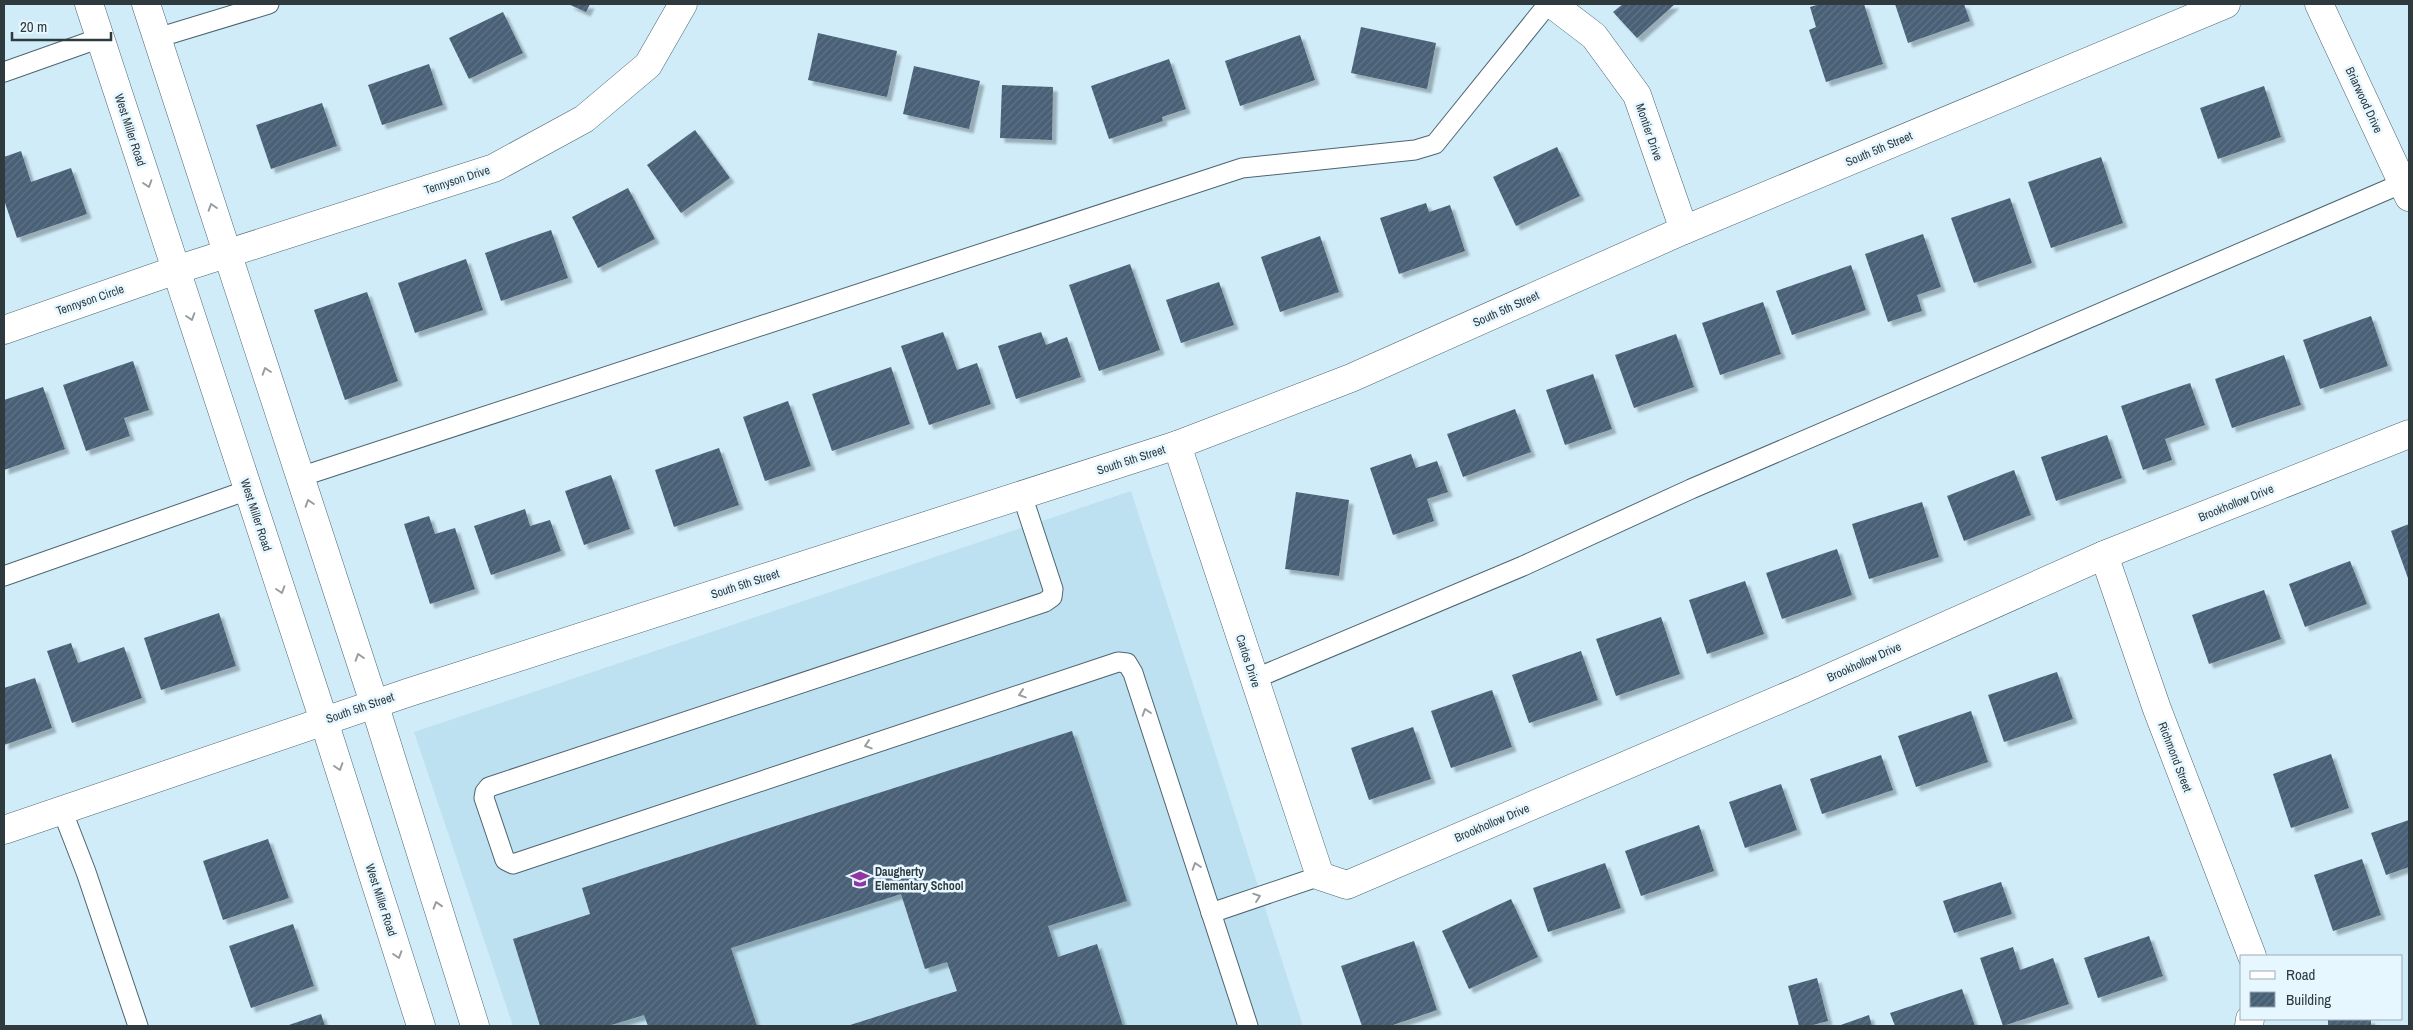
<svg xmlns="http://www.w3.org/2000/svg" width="2413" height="1030" font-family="'Archivo Narrow',sans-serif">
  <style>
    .built { fill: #bde1f1 }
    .building { fill: url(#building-hatch); filter: url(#shadow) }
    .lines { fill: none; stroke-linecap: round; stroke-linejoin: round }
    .service-casing { stroke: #4d6570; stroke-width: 21 }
    .minor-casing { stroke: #4d6570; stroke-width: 29 }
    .tertiary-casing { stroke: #4d6570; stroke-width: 29 }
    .secondary-casing { stroke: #4d6570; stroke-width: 29 }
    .service { stroke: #fff; stroke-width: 19 }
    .minor { stroke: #fff; stroke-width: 28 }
    .tertiary { stroke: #fff; stroke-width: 28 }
    .secondary { stroke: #fff; stroke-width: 28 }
    .oneway { stroke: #979c9f }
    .labels { text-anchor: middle; stroke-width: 5; stroke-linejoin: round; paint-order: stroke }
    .street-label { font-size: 12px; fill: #2f3a3f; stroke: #e7f7ff }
    .poi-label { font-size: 12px; font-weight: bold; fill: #2f3a3f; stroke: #e7f7ff; text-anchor: start }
  </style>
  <defs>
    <pattern id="building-hatch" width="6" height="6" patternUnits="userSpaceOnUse" patternTransform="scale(1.25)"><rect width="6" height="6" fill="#486076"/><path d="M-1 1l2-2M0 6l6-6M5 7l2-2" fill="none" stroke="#607486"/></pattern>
    <filter id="shadow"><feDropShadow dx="4.5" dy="4.5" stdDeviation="1" flood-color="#0004"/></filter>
  </defs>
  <rect width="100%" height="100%" fill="#d0ecf9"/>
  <!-- built -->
  <polygon class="built" points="1131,491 1303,1026 513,1026 414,732"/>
  <!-- building -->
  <g class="building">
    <polygon points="568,4 590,4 586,12"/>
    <polygon points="1623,4 1675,4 1637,38 1613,12"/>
    <polygon points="1820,4 1864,4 1883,64 1826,82 1809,30 1816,27 1810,7"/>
    <polygon points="1895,4 1964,4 1970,21 1908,43"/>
    <polygon points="503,12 523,53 469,79 449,38"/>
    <polygon points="1361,27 1436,43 1427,89 1351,73"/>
    <polygon points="818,33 897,51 887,97 808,80"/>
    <polygon points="1300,35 1315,80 1240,106 1225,61"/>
    <polygon points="1169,59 1186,109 1162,117 1163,121 1109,139 1091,86"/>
    <polygon points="429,64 443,105 382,125 368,85"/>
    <polygon points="914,66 980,81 969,129 903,114"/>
    <polygon points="1002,85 1053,87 1052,140 1000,138"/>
    <polygon points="2264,86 2281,137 2218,159 2200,108"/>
    <polygon points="322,103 337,146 271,169 256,125"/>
    <polygon points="695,130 730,178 681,213 647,165"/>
    <polygon points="1557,147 1580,196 1516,226 1493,177"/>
    <polygon points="21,151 31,182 71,168 87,214 17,238 4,200 4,157"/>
    <polygon points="2101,157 2123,223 2051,248 2028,182"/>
    <polygon points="628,188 655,239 598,268 572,217"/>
    <polygon points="2010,198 2032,263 1974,283 1951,218"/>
    <polygon points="1426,203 1429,212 1450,205 1465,251 1399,274 1380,218"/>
    <polygon points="551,230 568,278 501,301 485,253"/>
    <polygon points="1923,234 1941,287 1917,295 1922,311 1888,322 1865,254"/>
    <polygon points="1320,236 1339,292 1280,312 1261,257"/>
    <polygon points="466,259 483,310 415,333 398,283"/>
    <polygon points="1130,264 1160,350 1099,371 1069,285"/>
    <polygon points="1851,265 1866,310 1792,335 1776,291"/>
    <polygon points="1219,282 1234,325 1181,343 1166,300"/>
    <polygon points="367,292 398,381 345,400 314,310"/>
    <polygon points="1763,302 1781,354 1720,375 1702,323"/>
    <polygon points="2371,316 2388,366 2320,389 2303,340"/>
    <polygon points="943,332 957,370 977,363 991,404 929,425 901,346"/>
    <polygon points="1041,332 1046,345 1067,337 1081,377 1016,399 998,346"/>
    <polygon points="1676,334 1694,387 1634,408 1615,355"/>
    <polygon points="2284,355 2301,405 2232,428 2215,379"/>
    <polygon points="133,361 149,410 124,418 130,436 86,451 63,385"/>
    <polygon points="891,367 910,424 832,451 812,394"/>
    <polygon points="1593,374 1612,429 1565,445 1546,390"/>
    <polygon points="2190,383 2205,425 2165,439 2172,460 2143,470 2121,406"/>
    <polygon points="43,387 65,449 4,470 4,400"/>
    <polygon points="788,401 811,466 765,481 743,417"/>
    <polygon points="1515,409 1531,452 1463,477 1447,434"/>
    <polygon points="2107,435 2122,478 2056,501 2041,457"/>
    <polygon points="719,448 739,505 674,527 655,470"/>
    <polygon points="1411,454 1416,468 1437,461 1448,492 1427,499 1434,521 1393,535 1370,468"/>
    <polygon points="2014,470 2031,515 1964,541 1947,496"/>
    <polygon points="611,475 630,529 584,545 565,491"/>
    <polygon points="1296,492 1349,500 1339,576 1285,569"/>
    <polygon points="1922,502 1939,557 1869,579 1852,524"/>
    <polygon points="525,509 530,526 550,520 561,551 491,575 474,526"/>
    <polygon points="429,516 435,534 455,528 475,589 430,604 404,524"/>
    <polygon points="2409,524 2409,581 2391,531"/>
    <polygon points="1837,549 1852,595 1782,619 1766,573"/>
    <polygon points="2350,561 2367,604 2305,627 2289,584"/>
    <polygon points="1745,581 1764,634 1707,654 1689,600"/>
    <polygon points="2264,590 2281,639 2209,664 2192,615"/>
    <polygon points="219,613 236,666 161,690 144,638"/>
    <polygon points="1661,617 1680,674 1616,696 1596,639"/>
    <polygon points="71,643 78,663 124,647 142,698 72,723 47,651"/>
    <polygon points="1581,651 1598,700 1529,723 1512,675"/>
    <polygon points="2057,672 2073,719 2004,742 1988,695"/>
    <polygon points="35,678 52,728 4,745 4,688"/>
    <polygon points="1492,690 1512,747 1451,768 1431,711"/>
    <polygon points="1971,711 1988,762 1916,787 1898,736"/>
    <polygon points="1413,727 1431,779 1369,800 1351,748"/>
    <polygon points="1072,731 1127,901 1048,926 1058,957 1097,944 1123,1026 847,1026 957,991 947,962 925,969 901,894 731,948 757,1026 648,1026 644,1015 608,1026 540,1026 513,939 590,914 582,888"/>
    <polygon points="2331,754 2349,808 2291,828 2273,774"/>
    <polygon points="1881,755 1893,790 1822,814 1810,779"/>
    <polygon points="1781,784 1797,830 1745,848 1729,802"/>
    <polygon points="2409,820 2409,867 2386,875 2371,833"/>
    <polygon points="1699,825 1714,871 1641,896 1625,851"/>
    <polygon points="268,839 289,898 223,920 203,861"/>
    <polygon points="2362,859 2381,915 2333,931 2314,875"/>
    <polygon points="1605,863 1621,908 1548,932 1533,888"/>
    <polygon points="2001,882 2012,914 1954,933 1943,901"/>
    <polygon points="1511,899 1538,957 1469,989 1442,931"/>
    <polygon points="293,924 314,986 251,1008 229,946"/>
    <polygon points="2149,936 2163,976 2098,998 2084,958"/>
    <polygon points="1414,941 1437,1010 1390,1026 1362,1026 1341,966"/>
    <polygon points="2013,947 2020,970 2053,958 2069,1004 2003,1026 1980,958"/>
    <polygon points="1817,978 1828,1021 1809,1026 1799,1026 1788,986"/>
    <polygon points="1962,989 1975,1026 1895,1026 1890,1013"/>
    <polygon points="321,1014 325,1026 286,1026"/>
    <polygon points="1869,1015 1872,1026 1838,1026"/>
    <rect x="2328" y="1019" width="43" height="7"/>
  </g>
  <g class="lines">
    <!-- service casing -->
    <g class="service-casing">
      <g id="service">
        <polyline points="157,38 269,4"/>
        <polyline points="4,72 100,38"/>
        <polyline points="300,477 1242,168 1415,150 1435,144 1548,4"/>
        <polyline points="1022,495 1053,589 1052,597 1045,602 489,787 485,792 484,798 505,860 513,864 1118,662 1127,663 1133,673 1248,1026"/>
        <polyline points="4,576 248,490"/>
        <polyline points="1254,679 1523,566 1691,489 2403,183"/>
        <polyline points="62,810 86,872 138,1026"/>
        <polyline points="1211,913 1320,876"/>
      </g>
    </g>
    <!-- minor casing -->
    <g class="minor-casing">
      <g id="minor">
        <polyline points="1552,4 1594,36 1637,95 1684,230"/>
        <polyline points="4,330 176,270 494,168 584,119 648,65 683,4"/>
        <polyline points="1177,445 1320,876 1347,885 1804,689 2104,555 2409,434"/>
        <polyline points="2104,555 2157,709 2252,956"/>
        <polyline points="2249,1026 2250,1019"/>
      </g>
    </g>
    <!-- tertiary casing -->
    <g class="tertiary-casing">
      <g id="tertiary">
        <polyline points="2319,4 2409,197"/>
        <polyline points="4,830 407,693 1177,445 1351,378 1684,230 2226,4"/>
      </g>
    </g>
    <!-- secondary casing -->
    <g class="secondary-casing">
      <g id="secondary">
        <polyline points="89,4 324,721 421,1026"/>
        <polyline points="146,4 374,703 475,1026"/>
      </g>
    </g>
    <!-- service -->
    <use href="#service" class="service"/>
    <!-- minor -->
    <use href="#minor" class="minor"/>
    <!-- tertiary -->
    <use href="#tertiary" class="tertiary"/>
    <!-- secondary -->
    <use href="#secondary" class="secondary"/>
  </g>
  <!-- one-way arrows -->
  <defs><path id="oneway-chevron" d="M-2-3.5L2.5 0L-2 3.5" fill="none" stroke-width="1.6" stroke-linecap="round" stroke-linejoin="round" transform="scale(1.25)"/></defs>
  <g class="oneway">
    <use href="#oneway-chevron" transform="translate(148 184) rotate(72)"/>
    <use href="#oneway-chevron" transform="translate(212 207) rotate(-108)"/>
    <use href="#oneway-chevron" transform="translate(191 317) rotate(72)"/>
    <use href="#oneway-chevron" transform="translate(266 371) rotate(-108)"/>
    <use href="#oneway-chevron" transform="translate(309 503) rotate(-108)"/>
    <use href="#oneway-chevron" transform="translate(281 590) rotate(72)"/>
    <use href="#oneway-chevron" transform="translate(359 657) rotate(-108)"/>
    <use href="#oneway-chevron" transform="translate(1022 694) rotate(162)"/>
    <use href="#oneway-chevron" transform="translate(1146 712) rotate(-108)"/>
    <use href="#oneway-chevron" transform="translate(868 745) rotate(162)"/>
    <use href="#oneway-chevron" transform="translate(339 767) rotate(72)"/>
    <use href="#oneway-chevron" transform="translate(1196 866) rotate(-108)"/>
    <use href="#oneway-chevron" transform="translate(1257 897) rotate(-19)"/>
    <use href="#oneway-chevron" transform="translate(437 905) rotate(-107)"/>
    <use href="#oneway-chevron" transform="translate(398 955) rotate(72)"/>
  </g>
  <!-- icons -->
  <defs>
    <g id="school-bare" transform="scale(1.5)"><path d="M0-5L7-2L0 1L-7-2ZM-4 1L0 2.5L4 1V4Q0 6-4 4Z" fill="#9036a2" stroke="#e7f7ff" stroke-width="2.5" paint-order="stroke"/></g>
  </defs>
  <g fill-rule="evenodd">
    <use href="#school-bare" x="860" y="879"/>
  </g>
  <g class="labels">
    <!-- street labels -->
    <g class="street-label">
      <text transform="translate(2364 100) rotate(65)" y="4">Briarwood Drive</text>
      <text transform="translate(130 130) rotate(72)" y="4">West Miller Road</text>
      <text transform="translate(1649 132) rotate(71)" y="4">Montier Drive</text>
      <text transform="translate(1879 149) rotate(-23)" y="4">South 5th Street</text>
      <text transform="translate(457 180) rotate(-18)" y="4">Tennyson Drive</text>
      <text transform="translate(90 300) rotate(-19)" y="4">Tennyson Circle</text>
      <text transform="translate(1506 309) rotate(-24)" y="4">South 5th Street</text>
      <text transform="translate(1131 460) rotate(-18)" y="4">South 5th Street</text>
      <text transform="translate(2236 503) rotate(-22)" y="4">Brookhollow Drive</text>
      <text transform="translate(256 515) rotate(72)" y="4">West Miller Road</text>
      <text transform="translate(745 584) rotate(-18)" y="4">South 5th Street</text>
      <text transform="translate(1248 661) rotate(72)" y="4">Carlos Drive</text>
      <text transform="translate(1864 662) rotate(-24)" y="4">Brookhollow Drive</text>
      <text transform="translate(360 708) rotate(-19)" y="4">South 5th Street</text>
      <text transform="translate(2175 757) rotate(69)" y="4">Richmond Street</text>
      <text transform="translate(1492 823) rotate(-23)" y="4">Brookhollow Drive</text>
      <text transform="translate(381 900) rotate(72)" y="4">West Miller Road</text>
    </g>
    <!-- poi labels -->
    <g class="poi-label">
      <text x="875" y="876">Daugherty<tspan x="875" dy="14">Elementary School</tspan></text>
    </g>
  </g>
  <!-- border -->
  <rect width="2413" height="1030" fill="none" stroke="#2f3a3f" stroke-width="10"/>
  <!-- legend -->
  <rect x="2240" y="955" width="162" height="65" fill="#e7f7ff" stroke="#9dabb2"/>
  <rect x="2250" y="971" width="25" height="8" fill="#ffffff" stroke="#9dabb2"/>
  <text x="2286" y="980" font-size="15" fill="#2f3a3f">Road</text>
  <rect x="2250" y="992" width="25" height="15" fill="url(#building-hatch)" stroke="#9dabb2"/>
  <text x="2286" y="1005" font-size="15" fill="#2f3a3f">Building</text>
  <!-- scale -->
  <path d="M12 32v8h99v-8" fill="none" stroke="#2f3a3f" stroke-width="2.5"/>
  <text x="20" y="32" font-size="15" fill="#2f3a3f" stroke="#e7f7ff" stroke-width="4" paint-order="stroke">20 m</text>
</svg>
